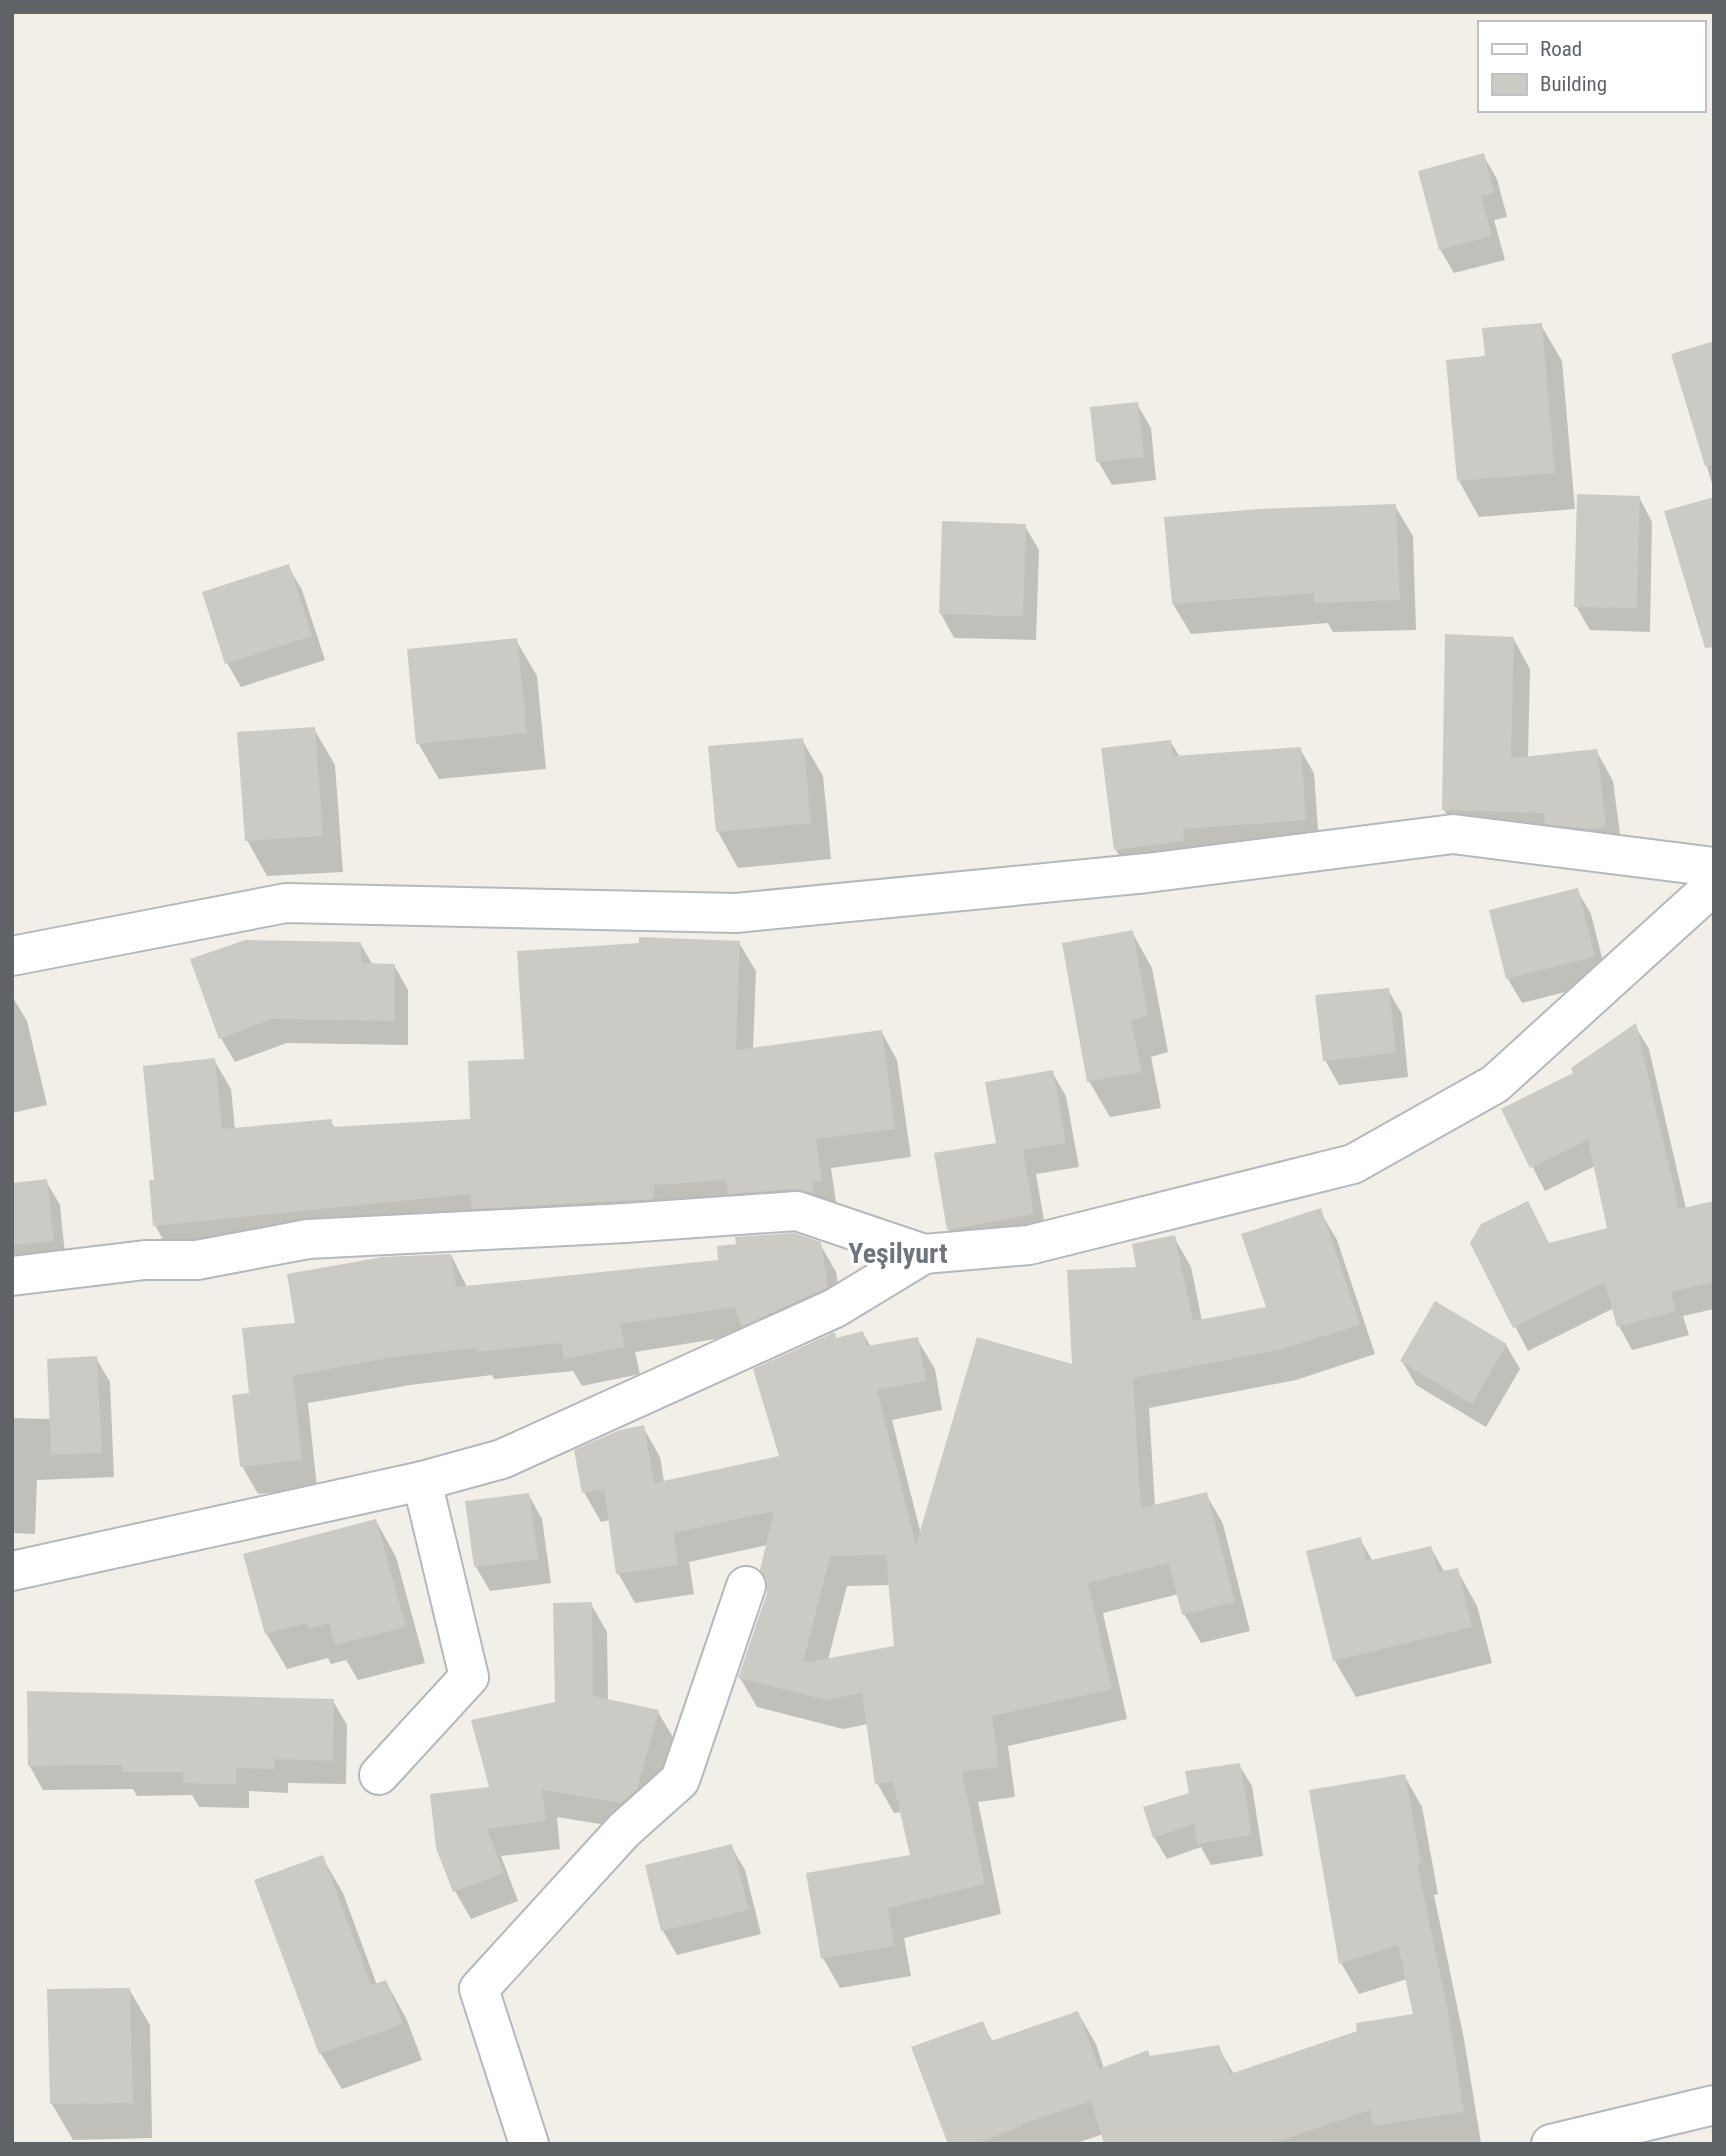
<svg xmlns="http://www.w3.org/2000/svg" width="1726" height="2156" font-family="'Roboto Condensed',sans-serif">
  <style>
    .shadow { fill: #0003; fill-rule: evenodd }
    .building { fill: #cccac5; fill-rule: evenodd }
    .lines { fill: none; stroke-linecap: round; stroke-linejoin: round }
    .minor-casing { stroke: #b5b8bc; stroke-width: 42 }
    .minor { stroke: #fff; stroke-width: 38 }
    .labels { text-anchor: middle; stroke-width: 6; stroke-linejoin: round; paint-order: stroke }
    .quarter-label { font-size: 28px; font-weight: bold; fill: #70757a; stroke: #fff }
  </style>
  <rect width="100%" height="100%" fill="#f1efe8"/>
  <!-- shadow -->
  <g class="shadow">
    <polygon points="1483,155 1497,179 1507,217 1494,220 1505,260 1454,273 1440,249"/>
    <polygon points="1541,325 1562,361 1575,509 1479,517 1459,481 1487,358"/>
    <polygon points="1714,343 1714,490 1673,355"/>
    <polygon points="1137,404 1151,428 1156,480 1112,485 1098,461"/>
    <polygon points="1639,497 1652,522 1650,632 1590,630 1576,606"/>
    <polygon points="1395,506 1413,536 1416,630 1333,632 1328,623 1191,634 1173,604 1166,519"/>
    <polygon points="1025,526 1039,550 1036,640 954,638 941,614"/>
    <polygon points="288,566 302,590 325,660 241,687 227,663"/>
    <polygon points="1513,638 1530,669 1528,758 1596,750 1613,781 1623,857 1462,840 1444,810"/>
    <polygon points="516,640 537,676 546,769 439,779 418,743"/>
    <polygon points="314,729 335,765 343,872 267,876 247,840"/>
    <polygon points="802,740 823,776 831,859 738,868 718,832 710,748"/>
    <polygon points="1170,741 1180,757 1300,749 1314,773 1319,844 1130,874 1116,850 1103,750"/>
    <polygon points="1577,890 1591,914 1608,981 1522,1003 1508,979 1491,912"/>
    <polygon points="1132,932 1152,968 1168,1052 1151,1057 1161,1108 1110,1117 1089,1081"/>
    <polygon points="360,943 373,965 394,965 408,990 408,1045 287,1043 235,1062 221,1038"/>
    <polygon points="739,943 756,971 753,1049 881,1031 897,1060 911,1157 831,1168 837,1209 171,1254 155,1225 156,1181 214,1060 231,1089 235,1130 331,1121 335,1129 472,1121 526,1061"/>
    <polygon points="1388,990 1402,1014 1408,1077 1339,1085 1325,1060"/>
    <polygon points="12,996 27,1021 47,1105 12,1113"/>
    <polygon points="1635,1026 1649,1049 1686,1209 1714,1203 1714,1309 1683,1316 1689,1335 1632,1350 1619,1326 1614,1308 1528,1351 1472,1243 1550,1245 1609,1229 1595,1166 1545,1191 1503,1110 1575,1074"/>
    <polygon points="1052,1072 1066,1096 1079,1167 1036,1174 1047,1238 963,1253 949,1229 998,1144"/>
    <polygon points="46,1181 60,1205 66,1265 12,1270 12,1185"/>
    <path d="M 1320,1211 L 1337,1240 L 1375,1354 L 1296,1380 L 1149,1408 L 1155,1507 L 1206,1494 L 1223,1524 L 1250,1631 L 1201,1643 L 1184,1614 L 1179,1594 L 1103,1613 L 1127,1719 L 1008,1746 L 1015,1797 L 978,1802 L 1001,1914 L 904,1938 L 911,1976 L 840,1988 L 823,1958 L 912,1857 L 901,1812 L 894,1813 L 877,1783 L 868,1724 L 843,1729 L 757,1707 L 740,1678 L 768,1593 L 768,1545 L 689,1562 L 694,1594 L 635,1603 L 618,1573 L 610,1520 L 601,1522 L 584,1492 L 643,1427 L 660,1457 L 664,1482 L 781,1457 L 834,1334 L 837,1339 L 863,1333 L 871,1347 L 917,1339 L 935,1369 L 942,1410 L 892,1420 L 921,1534 L 1074,1367 L 1139,1269 L 1174,1237 L 1191,1267 L 1202,1321 L 1268,1309 ZM 890,1585 L 896,1647 L 828,1660 L 847,1586 Z"/>
    <polygon points="820,1244 836,1272 843,1315 747,1334 635,1352 640,1374 582,1386 573,1371 494,1379 492,1375 410,1385 308,1403 317,1488 258,1494 242,1466 251,1394 297,1324 451,1255 467,1287 720,1262"/>
    <polygon points="1506,1345 1520,1369 1486,1427 1416,1385 1402,1361"/>
    <polygon points="96,1358 110,1382 114,1477 37,1480 35,1534 12,1533 12,1418 51,1419"/>
    <polygon points="528,1494 542,1519 551,1583 490,1591 476,1567"/>
    <polygon points="376,1521 396,1557 425,1663 358,1680 346,1660 331,1664 328,1658 287,1669 266,1633"/>
    <polygon points="1360,1539 1373,1562 1431,1548 1445,1573 1457,1570 1477,1606 1492,1663 1356,1697 1335,1661 1308,1553"/>
    <polygon points="591,1604 607,1632 608,1701 658,1712 674,1739 653,1817 637,1830 557,1817 560,1849 501,1856 518,1901 471,1919 455,1891 491,1789 557,1704"/>
    <polygon points="333,1701 347,1725 346,1784 288,1783 288,1793 249,1791 249,1808 199,1807 192,1795 137,1796 133,1789 43,1790 29,1765"/>
    <polygon points="1239,1765 1252,1786 1263,1856 1211,1865 1201,1847 1167,1859 1154,1837 1191,1794"/>
    <polygon points="1404,1775 1422,1807 1438,1894 1434,1895 1464,2039 1481,2143 1106,2144 1103,2134 1074,2144 950,2144 982,2023 993,2042 1078,2013 1096,2044 1104,2069 1151,2057 1218,2047 1234,2074 1415,2016 1407,1979 1359,1994 1341,1963"/>
    <polygon points="731,1846 745,1870 761,1934 677,1955 663,1931 647,1866"/>
    <polygon points="322,1857 343,1893 377,1985 386,1982 406,2018 422,2060 342,2089 321,2054 257,1881"/>
    <polygon points="129,1989 150,2025 152,2138 73,2140 52,2104"/>
  </g>
  <!-- building -->
  <g class="building">
    <polygon points="1484,153 1494,193 1481,196 1492,236 1439,250 1418,171"/>
    <polygon points="1542,323 1555,473 1457,481 1446,360 1485,356 1482,328"/>
    <polygon points="1714,341 1714,465 1705,466 1671,354"/>
    <polygon points="1138,402 1144,457 1096,462 1090,407"/>
    <polygon points="1577,494 1640,496 1637,608 1574,607"/>
    <polygon points="1714,497 1714,647 1705,648 1664,511"/>
    <polygon points="1396,504 1400,600 1314,603 1314,593 1172,604 1164,517 1259,509"/>
    <polygon points="942,521 1026,524 1023,616 939,614"/>
    <polygon points="289,564 312,636 225,664 202,592"/>
    <polygon points="1445,634 1514,637 1511,758 1597,749 1606,827 1588,829 1545,824 1544,813 1442,810"/>
    <polygon points="517,638 527,733 416,744 407,649"/>
    <polygon points="315,727 323,836 245,841 237,732"/>
    <polygon points="803,738 811,823 716,832 708,746"/>
    <polygon points="1171,740 1173,756 1301,747 1306,820 1183,829 1184,841 1114,850 1101,748"/>
    <polygon points="1578,888 1595,957 1506,979 1489,910"/>
    <polygon points="1133,930 1148,1016 1131,1021 1142,1072 1087,1082 1062,943"/>
    <polygon points="639,937 740,941 736,1050 882,1030 895,1129 816,1139 822,1181 812,1182 813,1193 795,1189 728,1194 726,1180 654,1185 654,1199 472,1209 470,1194 153,1226 149,1180 154,1180 143,1066 215,1058 222,1129 332,1119 332,1127 470,1119 468,1061 524,1059 517,951 639,943"/>
    <polygon points="245,940 361,942 361,963 395,964 395,1021 272,1019 219,1039 190,959"/>
    <polygon points="1389,988 1396,1053 1323,1061 1315,995"/>
    <polygon points="1636,1023 1679,1209 1714,1201 1714,1282 1671,1292 1676,1311 1617,1327 1605,1282 1513,1328 1470,1243 1481,1224 1528,1201 1549,1243 1607,1228 1588,1140 1530,1168 1501,1109 1573,1073 1571,1068"/>
    <polygon points="1053,1070 1066,1143 1023,1150 1034,1214 947,1230 934,1153 996,1143 985,1082"/>
    <polygon points="47,1179 54,1241 12,1245 12,1183"/>
    <path d="M 1321,1208 L 1360,1325 L 1278,1350 L 1133,1378 L 1141,1508 L 1207,1492 L 1235,1602 L 1182,1615 L 1169,1563 L 1088,1583 L 1112,1689 L 992,1716 L 999,1767 L 962,1772 L 985,1884 L 888,1908 L 895,1946 L 821,1959 L 806,1873 L 910,1855 L 893,1782 L 875,1784 L 862,1693 L 825,1700 L 738,1678 L 767,1593 L 767,1581 L 760,1570 L 774,1511 L 674,1533 L 678,1565 L 616,1574 L 604,1489 L 582,1493 L 574,1450 L 620,1430 L 644,1425 L 654,1483 L 779,1456 L 753,1369 L 835,1332 L 836,1338 L 863,1331 L 867,1346 L 918,1337 L 926,1381 L 877,1390 L 916,1545 L 977,1337 L 1072,1364 L 1067,1270 L 1136,1267 L 1132,1244 L 1175,1235 L 1193,1321 L 1266,1307 L 1241,1234 ZM 886,1555 L 894,1646 L 803,1663 L 830,1556 Z"/>
    <polygon points="794,1233 821,1242 828,1287 741,1327 735,1307 620,1324 625,1347 564,1359 561,1343 476,1352 476,1348 394,1357 293,1376 302,1460 240,1467 232,1395 249,1393 242,1328 295,1323 287,1274 383,1257 451,1254 456,1287 718,1260 717,1246 736,1244 735,1237"/>
    <polygon points="1435,1301 1507,1344 1472,1404 1400,1361"/>
    <polygon points="97,1356 102,1453 51,1455 47,1359"/>
    <polygon points="529,1493 538,1559 474,1567 465,1501"/>
    <polygon points="376,1519 406,1627 335,1645 329,1623 309,1629 307,1623 265,1634 243,1554"/>
    <polygon points="1361,1537 1367,1561 1431,1546 1438,1572 1458,1568 1472,1627 1333,1661 1306,1551"/>
    <polygon points="592,1602 593,1696 659,1710 637,1789 621,1803 542,1790 546,1821 487,1829 504,1873 453,1892 436,1848 430,1794 489,1787 471,1720 555,1702 553,1603"/>
    <polygon points="27,1691 334,1699 333,1761 275,1759 275,1769 236,1768 236,1784 183,1783 183,1772 122,1772 122,1765 28,1766"/>
    <polygon points="1240,1763 1252,1835 1197,1844 1194,1824 1153,1838 1143,1807 1189,1793 1185,1771"/>
    <polygon points="1405,1774 1421,1863 1417,1864 1447,2006 1464,2112 1373,2126 1370,2110 1270,2144 1104,2144 1091,2101 1022,2124 1022,2126 975,2144 948,2144 911,2047 983,2021 991,2041 1078,2011 1099,2069 1148,2050 1150,2056 1219,2045 1230,2074 1357,2031 1356,2023 1413,2014 1398,1945 1339,1964 1309,1790"/>
    <polygon points="732,1844 749,1910 661,1931 645,1865"/>
    <polygon points="323,1855 371,1985 386,1980 403,2024 319,2054 254,1880"/>
    <polygon points="130,1988 133,2103 50,2104 47,1989"/>
  </g>
  <g class="lines">
    <!-- minor casing -->
    <g class="minor-casing">
      <g id="minor">
        <polyline points="12,956 286,903 736,913 1147,873 1453,834 1714,867"/>
        <polyline points="12,1276 145,1260 197,1260 308,1239 625,1223 797,1211 924,1254"/>
        <polyline points="12,1571 422,1481 502,1459 835,1308 924,1254 1029,1245 1353,1164 1495,1084 1714,885"/>
        <polyline points="379,1775 469,1677 422,1481"/>
        <polyline points="529,2144 479,1989 624,1830 680,1780 746,1586"/>
        <polyline points="1551,2144 1714,2105"/>
      </g>
    </g>
    <!-- minor -->
    <use href="#minor" class="minor"/>
  </g>
  <g class="labels">
    <!-- quarter labels -->
    <g class="quarter-label">
      <text x="898" y="1263">Yeşilyurt</text>
    </g>
  </g>
  <!-- border -->
  <rect width="1726" height="2156" fill="none" stroke="#5f6368" stroke-width="28"/>
  <!-- legend -->
  <rect x="1478" y="21" width="228" height="91" fill="#ffffff" stroke="#bfc1c3" stroke-width="2"/>
  <rect x="1492" y="44" width="35" height="10" fill="#ffffff" stroke="#bfc1c3" stroke-width="2"/>
  <text x="1540" y="56" font-size="21" fill="#5f6368">Road</text>
  <rect x="1492" y="74" width="35" height="21" fill="#cccac5" stroke="#bfc1c3" stroke-width="2"/>
  <text x="1540" y="91" font-size="21" fill="#5f6368">Building</text>
</svg>
